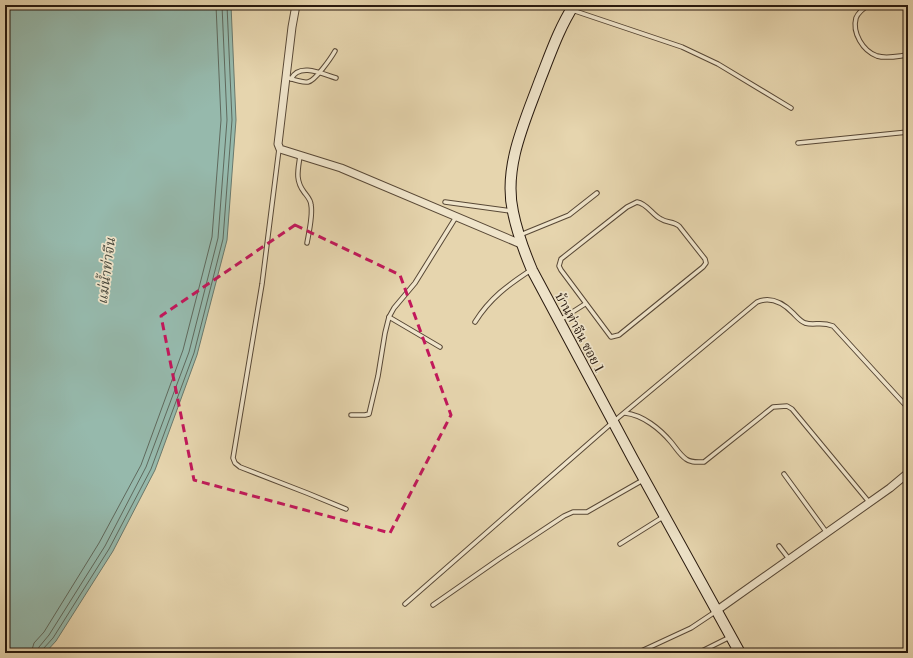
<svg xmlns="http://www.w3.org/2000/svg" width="913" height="658" font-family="'Libre Bodoni','Noto Serif Thai',serif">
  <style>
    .water { fill: #96b9ac; stroke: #6a796d }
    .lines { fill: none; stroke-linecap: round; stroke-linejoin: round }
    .shore { stroke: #5f695d; stroke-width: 1 }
    .lane-casing { stroke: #584836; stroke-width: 5.5 }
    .street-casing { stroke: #584836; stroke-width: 9 }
    .secondary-casing { stroke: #28190e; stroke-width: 12 }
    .lane { stroke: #efe4ca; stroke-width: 3.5 }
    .street { stroke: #efe4ca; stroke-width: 7 }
    .secondary { stroke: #efe4ca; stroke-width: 10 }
    .marked { fill: none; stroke: #c2185b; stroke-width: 3; stroke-dasharray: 8 5; stroke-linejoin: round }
    .labels { text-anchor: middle; stroke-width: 3.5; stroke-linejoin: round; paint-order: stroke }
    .street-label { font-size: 13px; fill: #28190e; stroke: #efe4ca }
    .water-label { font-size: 14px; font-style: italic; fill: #49493d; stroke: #efe4ca }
  </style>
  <rect width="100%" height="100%" fill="#e6d5ae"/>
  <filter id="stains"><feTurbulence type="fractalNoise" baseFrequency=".005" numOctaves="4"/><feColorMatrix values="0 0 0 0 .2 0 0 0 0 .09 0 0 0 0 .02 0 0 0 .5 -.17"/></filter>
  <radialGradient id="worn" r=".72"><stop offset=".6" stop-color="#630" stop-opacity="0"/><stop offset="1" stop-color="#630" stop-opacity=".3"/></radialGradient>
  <!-- water -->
  <polygon class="water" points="5,5 231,5 236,120 227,240 197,355 155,470 113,551 56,641 45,653 5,653"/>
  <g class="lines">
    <!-- shore -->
    <g class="shore">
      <polyline points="31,653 34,643 44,632 99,543 141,465 183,350 212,237 221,120 216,5"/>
      <polyline points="37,653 39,647 49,635 105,546 146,467 189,352 218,238 227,120 222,5"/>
      <polyline points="43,653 43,649 53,638 109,549 151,469 194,353 223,239 232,120 227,5"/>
    </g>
    <!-- lane casing -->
    <g class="lane-casing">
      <g id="lane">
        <path d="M 869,5 C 864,8 858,13 856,18 C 852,33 863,51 877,56 C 887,59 898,56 908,55"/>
        <polyline points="572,10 682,47 718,64 791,108"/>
        <path d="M 286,77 C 292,79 301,83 308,82 C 315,81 331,58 335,51"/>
        <path d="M 291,79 C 299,62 323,74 336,78"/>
        <polyline points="798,143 908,132"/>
        <polyline points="279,149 262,284 233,458 235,463 240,467 307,493 346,509"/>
        <path d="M 300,156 C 298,170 295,180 304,192 C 307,196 311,200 311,205 C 313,215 309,232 307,243"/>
        <polyline points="445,202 511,211"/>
        <path d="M 637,202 C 648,204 652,215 661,219 C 667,223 673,221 679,226 L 705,259 L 706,263 L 703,267 L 619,335 L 611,337 L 561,270 L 559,266 L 561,259 L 627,207 Z"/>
        <polyline points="520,235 569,215 597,193"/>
        <polyline points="389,317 440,347"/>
        <polyline points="560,320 585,304"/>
        <path d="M 475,322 C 490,298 508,285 531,270"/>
        <path d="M 625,413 C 643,415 660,429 671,442 C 676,448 680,455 686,459 C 691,463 697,462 704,462 L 773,407 L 787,406 L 792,409 L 869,502"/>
        <polyline points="351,415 365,415 369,414 378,376 385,333 389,317 394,308 415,283 456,217"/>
        <polyline points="784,474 827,533"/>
        <polyline points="620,544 663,517"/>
        <polyline points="779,546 789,559"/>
        <path d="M 405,604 L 613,422 L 757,302 C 771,296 783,303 793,313 C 797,317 800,321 805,323 C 815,326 820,321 833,326 L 908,408"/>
        <polyline points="433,605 499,559 564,516 573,512 587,512 643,480"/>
        <polyline points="637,653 691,628 715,612"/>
        <polyline points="698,653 730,637"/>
      </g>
    </g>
    <!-- street casing -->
    <g class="street-casing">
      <g id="street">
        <polyline points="296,5 292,27 278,144 280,149 341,168 521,244"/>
        <polyline points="716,611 890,488 908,473"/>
      </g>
    </g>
    <!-- secondary casing -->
    <g class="secondary-casing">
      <path id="secondary" d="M 574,5 C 559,28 550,55 540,80 C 525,121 503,167 513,212 C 517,232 524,251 532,270 L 633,459 L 740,653"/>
    </g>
    <!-- lane -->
    <use href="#lane" class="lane"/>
    <!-- street -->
    <use href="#street" class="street"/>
    <!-- secondary -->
    <use href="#secondary" class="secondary"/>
  </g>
  <!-- marked area -->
  <path class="marked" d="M 295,225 L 400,275 L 451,415 L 390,533 L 194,480 L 161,316 Z"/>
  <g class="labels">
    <!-- street labels -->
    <g class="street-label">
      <text transform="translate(580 332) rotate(62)" y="5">บ้านท่าจีน ซอย 1</text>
    </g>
    <!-- water labels -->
    <g class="water-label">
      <text transform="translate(106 271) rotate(-83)" y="5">แม่น้ำท่าจีน</text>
    </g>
  </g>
  <!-- margin -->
  <rect width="913" height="658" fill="none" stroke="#e6d5ae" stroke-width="20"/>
  <rect x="6" y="6" width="901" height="646" fill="none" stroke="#28190e" stroke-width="2"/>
  <rect x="10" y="10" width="893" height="638" fill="none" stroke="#28190e"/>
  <rect width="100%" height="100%" filter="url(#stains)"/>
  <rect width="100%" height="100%" fill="url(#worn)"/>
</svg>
